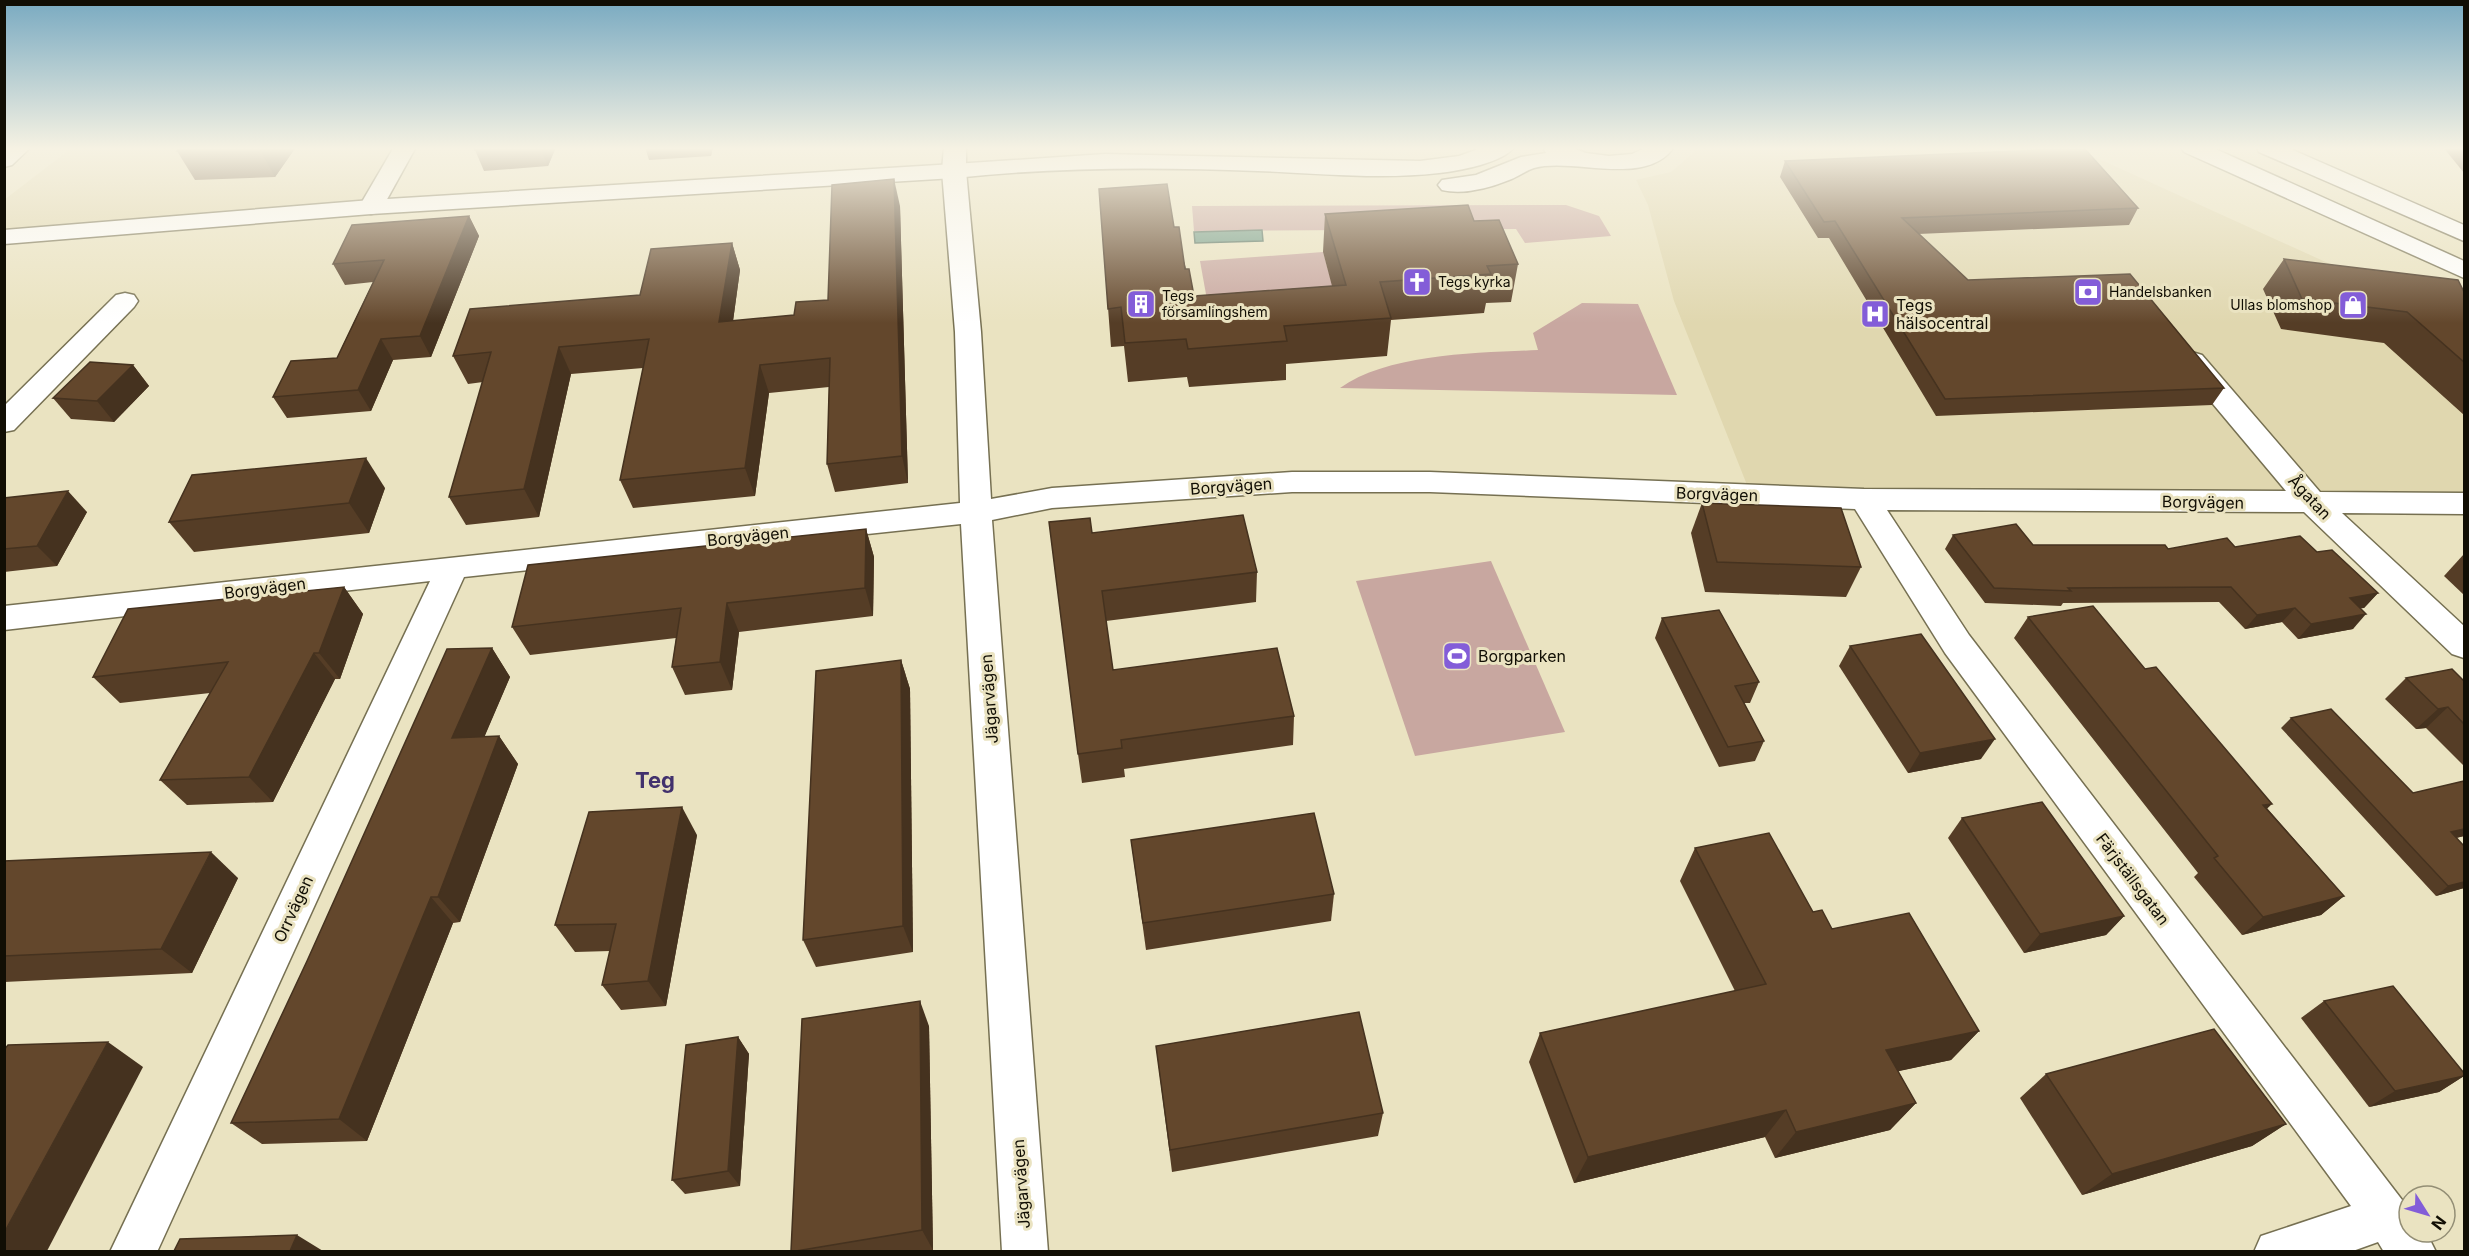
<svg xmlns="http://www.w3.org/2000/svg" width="2469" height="1256" font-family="Inter,sans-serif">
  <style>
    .built { fill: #e0d7af }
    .green { fill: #c8a7a0 }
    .water { fill: #729b87; stroke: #557160; stroke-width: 1.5 }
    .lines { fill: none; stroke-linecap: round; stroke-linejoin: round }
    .minor-casing { stroke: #767052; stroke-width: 3 }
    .tertiary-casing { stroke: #767052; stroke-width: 3 }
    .secondary-casing { stroke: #767052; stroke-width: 3 }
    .minor { fill: #fff; fill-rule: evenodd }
    .tertiary { fill: #fff; fill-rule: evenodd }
    .secondary { fill: #fff; fill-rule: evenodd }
    .wall { fill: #553d26 }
    .shaded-wall { fill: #45321f }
    .building { fill: #63472c; stroke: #45321f; stroke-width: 1.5 }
    .labels { text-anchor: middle; stroke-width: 6; stroke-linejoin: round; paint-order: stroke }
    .far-poi-label { font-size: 14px; fill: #110e04; stroke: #eae3c1; text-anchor: start }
    .poi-label { font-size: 16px; fill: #110e04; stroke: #eae3c1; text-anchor: start }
    .street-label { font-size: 16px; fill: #110e04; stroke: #eae3c1 }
    .district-label { font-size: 22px; font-weight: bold; fill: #42316d; stroke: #eae3c1 }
  </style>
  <rect width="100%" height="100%" fill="#eae3c1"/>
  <!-- built -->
  <g class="built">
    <polygon points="73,147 405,147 371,207 5,237 4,200"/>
    <polygon points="1700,147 2062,147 2097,158 2374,284 2464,318 2464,503 1751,495 1674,301 1648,205 1636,180 1671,172"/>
  </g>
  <!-- green -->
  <g class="green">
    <polygon points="1566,205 1599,216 1611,236 1525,243 1516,229 1194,231 1192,206"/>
    <polygon points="1323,252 1343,323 1213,333 1200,261"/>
    <path d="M 1582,303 L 1638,304 L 1677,395 L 1340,388 C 1389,353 1479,353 1538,350 L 1533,333 Z"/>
    <polygon points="1491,561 1565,732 1415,756 1356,581"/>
  </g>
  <!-- water -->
  <polygon class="water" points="1262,230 1263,241 1195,243 1194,232"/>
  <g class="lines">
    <!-- minor casing -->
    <g class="minor-casing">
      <g id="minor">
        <polygon points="394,147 416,147 380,212 371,214 362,212 359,207"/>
        <polygon points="944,147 966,147 966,171 981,332 991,499 1052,488 1292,472 1430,472 1864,489 2286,491 2182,367 2178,361 2182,355 2192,352 2202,355 2320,492 2464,493 2464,514 2342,513 2464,626 2464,658 2452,654 2304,512 1887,510 1969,635 2409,1209 2409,1232 2426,1232 2436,1252 2384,1252 2378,1242 2350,1252 2254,1252 2261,1236 2351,1206 1945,653 1855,509 1430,492 1292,492 1052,508 992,520 1048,1252 1002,1252 961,524 464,577 157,1252 110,1252 430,581 4,630 4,606 960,503 955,332 942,171"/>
        <polygon points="125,293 134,295 138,301 134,307 14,430 4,432 4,406 116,295"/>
      </g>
    </g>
    <!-- tertiary casing -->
    <g class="tertiary-casing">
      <g id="tertiary">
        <polygon points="6,147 31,147 12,165 4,167"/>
        <path d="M 1484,147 L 1514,147 C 1503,163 1458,171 1439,173 C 1379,180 1317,173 1258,171 C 1156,167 1055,167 954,178 L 371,214 L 4,244 L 4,230 L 371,200 L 954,164 L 1105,154 L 1420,161 L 1459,156 Z"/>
        <path d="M 1543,147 L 1570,147 L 1586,153 L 1609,156 L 1632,154 L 1647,147 L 1674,147 C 1646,188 1573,157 1534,168 C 1525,171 1518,177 1509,180 C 1489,188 1463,195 1442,190 L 1438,185 L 1442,180 L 1476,175 L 1521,157 L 1546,153 Z"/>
      </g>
    </g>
    <!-- secondary casing -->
    <g class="secondary-casing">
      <g id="secondary">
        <polygon points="2181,147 2211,147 2464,261 2464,278 2184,152"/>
        <polygon points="2256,147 2286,147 2464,225 2464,241 2259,152"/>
      </g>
    </g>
    <!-- minor -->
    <use href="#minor" class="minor"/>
    <!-- tertiary -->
    <use href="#tertiary" class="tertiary"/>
    <!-- secondary -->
    <use href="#secondary" class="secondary"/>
  </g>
  <!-- wall -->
  <g class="wall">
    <polygon points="180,147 296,147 275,177 195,180 177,151"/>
    <polygon points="477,147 556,147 548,166 484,171 475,150"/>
    <polygon points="645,147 713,147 711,156 649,160"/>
    <polygon points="2443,147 2464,147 2464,173"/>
    <polygon points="1785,161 2138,208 2129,225 1918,234 1968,280 2224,388 2212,405 1936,416 1829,238 1818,238 1780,177"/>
    <polygon points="1099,189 1174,227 1194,296 1332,286 1323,252 1325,214 1474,221 1518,264 1511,302 1486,303 1484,313 1391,320 1387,356 1286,364 1286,380 1189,387 1187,377 1128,382 1124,346 1111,347"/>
    <polygon points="900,206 908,483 835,492 827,464 829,387 769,393 755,496 633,508 620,480 643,368 571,374 539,517 466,525 449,497 483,382 468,384 453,356 640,295 732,243 740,270 733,321 794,315 828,300"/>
    <polygon points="469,216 479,236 431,357 393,360 371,411 287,418 273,397 337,358 373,282 345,285 333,264"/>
    <polygon points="2284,259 2464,292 2464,415 2384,343 2281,329 2263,289"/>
    <polygon points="133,365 149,386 114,422 71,419 53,398"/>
    <polygon points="385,488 369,533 194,552 169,522"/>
    <polygon points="4,498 87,512 57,566 4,572"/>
    <polygon points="1702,503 1861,567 1846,597 1705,592 1691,533"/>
    <polygon points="866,529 874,557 873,616 739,632 732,690 685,695 672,667 676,638 530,655 512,627"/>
    <polygon points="1092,533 1257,572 1256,602 1106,621 1113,670 1294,716 1293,745 1124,769 1125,777 1082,783 1078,754"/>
    <polygon points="1953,535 2033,545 2168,549 2235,547 2378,593 2364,608 2360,608 2353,629 2298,639 2282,622 2245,629 2219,602 2063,603 2061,606 1985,603 1945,549"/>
    <polygon points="2464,554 2464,595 2444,576"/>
    <polygon points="344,587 363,614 340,679 335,679 273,802 187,805 160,780 210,693 120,703 93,677"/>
    <polygon points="2028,617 2145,669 2344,896 2321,915 2242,935 2194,877 2198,873 2014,638"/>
    <polygon points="1662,618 1759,682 1750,703 1744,703 1764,741 1755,761 1719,767 1655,638"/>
    <polygon points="1850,646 1981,759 1908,773 1839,666"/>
    <polygon points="492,648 510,677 484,737 499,736 518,764 460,922 453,923 367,1141 262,1144 231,1123"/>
    <polygon points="901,660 910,689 913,952 816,967 803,940"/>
    <polygon points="2406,678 2464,681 2464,766 2426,728 2416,729 2385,699"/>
    <polygon points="2291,718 2413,793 2464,781 2464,836 2456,838 2464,846 2464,888 2436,896 2281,728"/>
    <polygon points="1962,818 2124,916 2106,935 2024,953 1948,838"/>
    <polygon points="697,835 666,1006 621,1010 602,985 610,951 575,952 555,925"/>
    <polygon points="1131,840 1334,894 1331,921 1146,950"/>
    <polygon points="1695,848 1813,912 1832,929 1979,1031 1951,1060 1898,1071 1916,1103 1890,1130 1775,1158 1765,1137 1574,1183 1529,1062 1540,1033 1735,991 1680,881"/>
    <polygon points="4,861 238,878 192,973 4,982"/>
    <polygon points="2324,1001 2464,1073 2464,1076 2439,1092 2369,1107 2301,1018"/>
    <polygon points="929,1026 933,1250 926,1251 791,1251"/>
    <polygon points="738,1037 749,1054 740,1186 685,1194 672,1180"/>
    <polygon points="1156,1046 1383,1113 1378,1136 1172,1172"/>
    <polygon points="2046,1074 2286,1124 2252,1146 2082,1195 2020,1098"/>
  </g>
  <!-- shaded-wall -->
  <g class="shaded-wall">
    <polygon points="258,147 296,147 275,177"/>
    <polygon points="540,147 556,147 548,166"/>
    <polygon points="708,147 713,147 711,156"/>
    <polygon points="894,179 900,206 908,483 902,456"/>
    <polygon points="469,216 479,236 431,357 420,336"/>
    <polygon points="732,243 740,270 729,350 719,322"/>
    <polygon points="381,339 393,360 371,411 358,390"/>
    <polygon points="559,347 571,374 539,517 524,489"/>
    <polygon points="133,365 149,386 114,422 97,401"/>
    <polygon points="760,365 769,393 755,496 745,468"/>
    <polygon points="366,458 385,488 369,533 349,503"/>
    <polygon points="68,491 87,512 57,566 37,546"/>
    <polygon points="866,529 874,557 873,616 865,588"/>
    <polygon points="344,587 363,614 340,679 319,653"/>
    <polygon points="2378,593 2364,608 2336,612 2350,598"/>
    <polygon points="727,603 739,632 732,690 720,662"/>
    <polygon points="2295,608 2282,622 2245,629 2257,615"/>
    <polygon points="2366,614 2353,629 2298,639 2311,624"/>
    <polygon points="492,648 510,677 472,766 452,738"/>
    <polygon points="314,653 335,679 273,802 249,777"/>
    <polygon points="901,660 910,689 913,952 903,926"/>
    <polygon points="2448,707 2426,728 2416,729 2438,709"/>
    <polygon points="499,736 518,764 460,922 438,897"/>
    <polygon points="1995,739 1981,759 1908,773 1920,753"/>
    <polygon points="2272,804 2252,823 2263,805"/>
    <polygon points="682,807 697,835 666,1006 648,981"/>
    <polygon points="2464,829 2464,836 2439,842 2451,832"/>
    <polygon points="211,852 238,878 192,973 161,949"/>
    <polygon points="2464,882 2464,888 2436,896 2448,886"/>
    <polygon points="2344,896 2321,915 2242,935 2263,917"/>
    <polygon points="431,897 453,923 367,1141 339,1119"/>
    <polygon points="2124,916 2106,935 2024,953 2040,934"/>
    <polygon points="920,1001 929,1026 933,1250 922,1230"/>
    <polygon points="1979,1031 1951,1060 1862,1079 1886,1050"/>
    <polygon points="738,1037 749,1054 740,1186 728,1171"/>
    <polygon points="108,1042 143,1067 47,1251 4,1251 4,1233"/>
    <polygon points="2464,1076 2439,1092 2369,1107 2395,1091"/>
    <polygon points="1916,1103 1890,1130 1775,1158 1796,1132"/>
    <polygon points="1786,1110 1765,1137 1574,1183 1588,1157"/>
    <polygon points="2286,1124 2252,1146 2082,1195 2112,1174"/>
    <polygon points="297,1235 323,1251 290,1251"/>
  </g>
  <!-- building -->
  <g class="building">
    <polygon points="180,147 258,147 177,151"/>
    <polygon points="477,147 528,147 475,150"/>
    <polygon points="2084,148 2138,208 1902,218 1968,280 2130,274 2224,388 1945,399 1835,221 1824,222 1785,161"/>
    <polygon points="894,179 902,456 827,464 830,358 760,365 745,468 620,480 649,339 559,347 524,489 449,497 491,352 453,356 470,309 640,295 651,249 732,243 719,322 794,315 796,302 828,300 832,185"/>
    <polygon points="1167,184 1174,227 1179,227 1185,269 1189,269 1194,296 1346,285 1325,214 1468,205 1474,221 1499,220 1518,264 1487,266 1491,274 1380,282 1391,318 1284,326 1287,341 1188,349 1186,339 1125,343 1121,307 1108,309 1099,189"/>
    <polygon points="469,216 420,336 381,339 358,390 273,397 291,361 337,358 384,260 333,264 352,225"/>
    <polygon points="2284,259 2458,280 2464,292 2464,362 2407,312 2302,299"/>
    <polygon points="90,362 133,365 97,401 53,398"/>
    <polygon points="366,458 349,503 169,522 192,475"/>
    <polygon points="68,491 37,546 4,549 4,498"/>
    <polygon points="1702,503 1841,508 1861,567 1717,562"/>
    <polygon points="1243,515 1257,572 1102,591 1113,670 1277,648 1294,716 1121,740 1122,748 1078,754 1049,522 1090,518 1092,533"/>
    <polygon points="2016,524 2033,545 2165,545 2168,549 2227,538 2235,547 2300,536 2317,552 2332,550 2378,593 2350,598 2366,614 2311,624 2295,608 2257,615 2231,587 2068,588 2071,591 1994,588 1953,535"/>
    <polygon points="866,529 865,588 727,603 720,662 672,667 681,608 512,627 528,565"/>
    <polygon points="344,587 319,653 314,653 249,777 160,780 228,662 93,677 128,609"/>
    <polygon points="2093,606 2145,669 2156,667 2272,804 2263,805 2344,896 2263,917 2214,858 2218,856 2028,617"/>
    <polygon points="1719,610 1759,682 1735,686 1764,741 1728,747 1662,618"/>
    <polygon points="1921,634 1995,739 1920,753 1850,646"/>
    <polygon points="492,648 452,738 499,736 438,897 431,897 339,1119 231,1123 307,961 447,649"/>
    <polygon points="901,660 903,926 803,940 816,671"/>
    <polygon points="2452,669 2464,681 2464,724 2448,707 2438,709 2406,678"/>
    <polygon points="2331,709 2413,793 2464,781 2464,829 2451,832 2464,846 2464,882 2448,886 2291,718"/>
    <polygon points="2042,802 2124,916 2040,934 1962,818"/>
    <polygon points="682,807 648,981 602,985 616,924 555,925 589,812"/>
    <polygon points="1314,813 1334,894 1143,923 1131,840"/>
    <polygon points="1769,833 1813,912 1822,910 1832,929 1909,913 1979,1031 1886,1050 1916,1103 1796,1132 1786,1110 1588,1157 1540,1033 1766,984 1695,848"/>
    <polygon points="211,852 161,949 4,956 4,861"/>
    <polygon points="2393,986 2464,1073 2464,1076 2395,1091 2324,1001"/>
    <polygon points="920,1001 922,1230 796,1251 791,1251 802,1019"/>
    <polygon points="1359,1012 1383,1113 1170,1150 1156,1046"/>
    <polygon points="2214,1029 2286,1124 2112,1174 2046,1074"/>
    <polygon points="738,1037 728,1171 672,1180 686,1045"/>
    <polygon points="108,1042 4,1233 4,1050 8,1045"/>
    <polygon points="297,1235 290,1251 174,1251 180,1239"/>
  </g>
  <!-- sky -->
  <linearGradient id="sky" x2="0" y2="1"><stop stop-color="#79aac1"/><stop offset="0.46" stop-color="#f6f2e3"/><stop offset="1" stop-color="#f6f2e3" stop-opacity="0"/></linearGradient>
  <rect width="2469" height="323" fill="url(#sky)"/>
  <!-- icons -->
  <defs>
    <g id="church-square" transform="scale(1.5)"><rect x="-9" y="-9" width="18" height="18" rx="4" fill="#835dd8" stroke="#eae3c1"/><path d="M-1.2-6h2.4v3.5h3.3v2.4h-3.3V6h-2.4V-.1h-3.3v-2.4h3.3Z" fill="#fff"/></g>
    <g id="bank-square" transform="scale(1.5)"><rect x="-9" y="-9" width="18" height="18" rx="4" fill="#835dd8" stroke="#eae3c1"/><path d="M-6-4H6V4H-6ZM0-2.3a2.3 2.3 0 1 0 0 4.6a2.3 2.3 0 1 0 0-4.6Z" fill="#fff"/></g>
    <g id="building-square" transform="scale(1.5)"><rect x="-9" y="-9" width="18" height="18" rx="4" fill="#835dd8" stroke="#eae3c1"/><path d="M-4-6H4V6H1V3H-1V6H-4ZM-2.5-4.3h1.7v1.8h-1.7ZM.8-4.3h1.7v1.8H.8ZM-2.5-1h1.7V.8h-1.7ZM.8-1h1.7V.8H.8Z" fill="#fff"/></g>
    <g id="shop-square" transform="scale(1.5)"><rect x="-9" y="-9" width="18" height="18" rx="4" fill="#835dd8" stroke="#eae3c1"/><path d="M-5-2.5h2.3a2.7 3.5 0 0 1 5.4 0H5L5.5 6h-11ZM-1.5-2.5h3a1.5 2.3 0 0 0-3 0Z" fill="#fff"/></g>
    <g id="hospital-square" transform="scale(1.5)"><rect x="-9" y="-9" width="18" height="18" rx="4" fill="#835dd8" stroke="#eae3c1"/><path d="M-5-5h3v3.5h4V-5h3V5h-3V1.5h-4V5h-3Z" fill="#fff"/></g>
    <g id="stadium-square" transform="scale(1.5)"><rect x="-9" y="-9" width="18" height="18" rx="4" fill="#835dd8" stroke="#eae3c1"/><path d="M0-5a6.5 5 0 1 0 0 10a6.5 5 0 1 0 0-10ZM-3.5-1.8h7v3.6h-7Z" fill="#fff"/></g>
  </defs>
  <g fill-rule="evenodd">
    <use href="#church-square" x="1417" y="282"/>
    <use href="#bank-square" x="2088" y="292"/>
    <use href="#building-square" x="1141" y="304"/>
    <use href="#shop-square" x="2353" y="305"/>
    <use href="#hospital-square" x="1875" y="314"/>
    <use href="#stadium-square" x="1457" y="656"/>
  </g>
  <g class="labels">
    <!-- far-poi labels -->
    <g class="far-poi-label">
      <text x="1438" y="287">Tegs kyrka</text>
      <text x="2109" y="297">Handelsbanken</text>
      <text x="1162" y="301">Tegs<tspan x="1162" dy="16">församlingshem</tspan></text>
      <text x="2332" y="310" text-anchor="end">Ullas blomshop</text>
    </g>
    <!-- poi labels -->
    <g class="poi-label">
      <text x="1896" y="311">Tegs<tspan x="1896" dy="18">hälsocentral</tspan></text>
      <text x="1478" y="662">Borgparken</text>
    </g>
    <!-- street labels -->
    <g class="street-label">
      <text transform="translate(1231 486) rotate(-4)" y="6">Borgvägen</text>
      <text transform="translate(1717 494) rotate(2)" y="6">Borgvägen</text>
      <text transform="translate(2310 497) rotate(47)" y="6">Ågatan</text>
      <text transform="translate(2203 502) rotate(1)" y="6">Borgvägen</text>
      <text transform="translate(748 536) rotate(-6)" y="6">Borgvägen</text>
      <text transform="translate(265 588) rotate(-7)" y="6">Borgvägen</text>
      <text transform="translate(989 699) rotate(-94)" y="6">Jägarvägen</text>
      <text transform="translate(2133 879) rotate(53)" y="6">Färjställsgatan</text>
      <text transform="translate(293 909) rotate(-65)" y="6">Orrvägen</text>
      <text transform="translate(1021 1184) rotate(-94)" y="6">Jägarvägen</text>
    </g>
    <!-- district labels -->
    <g class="district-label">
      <text x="655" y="788">Teg</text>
    </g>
  </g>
  <!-- border -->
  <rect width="2469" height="1256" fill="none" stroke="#110e04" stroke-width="12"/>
  <!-- north arrow -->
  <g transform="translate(2427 1214) rotate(127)"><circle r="28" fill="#eae3c1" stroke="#938e75" stroke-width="1.5"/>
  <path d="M0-4.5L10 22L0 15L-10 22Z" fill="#835dd8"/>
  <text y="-9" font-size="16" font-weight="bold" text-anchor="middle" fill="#110e04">N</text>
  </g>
</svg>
